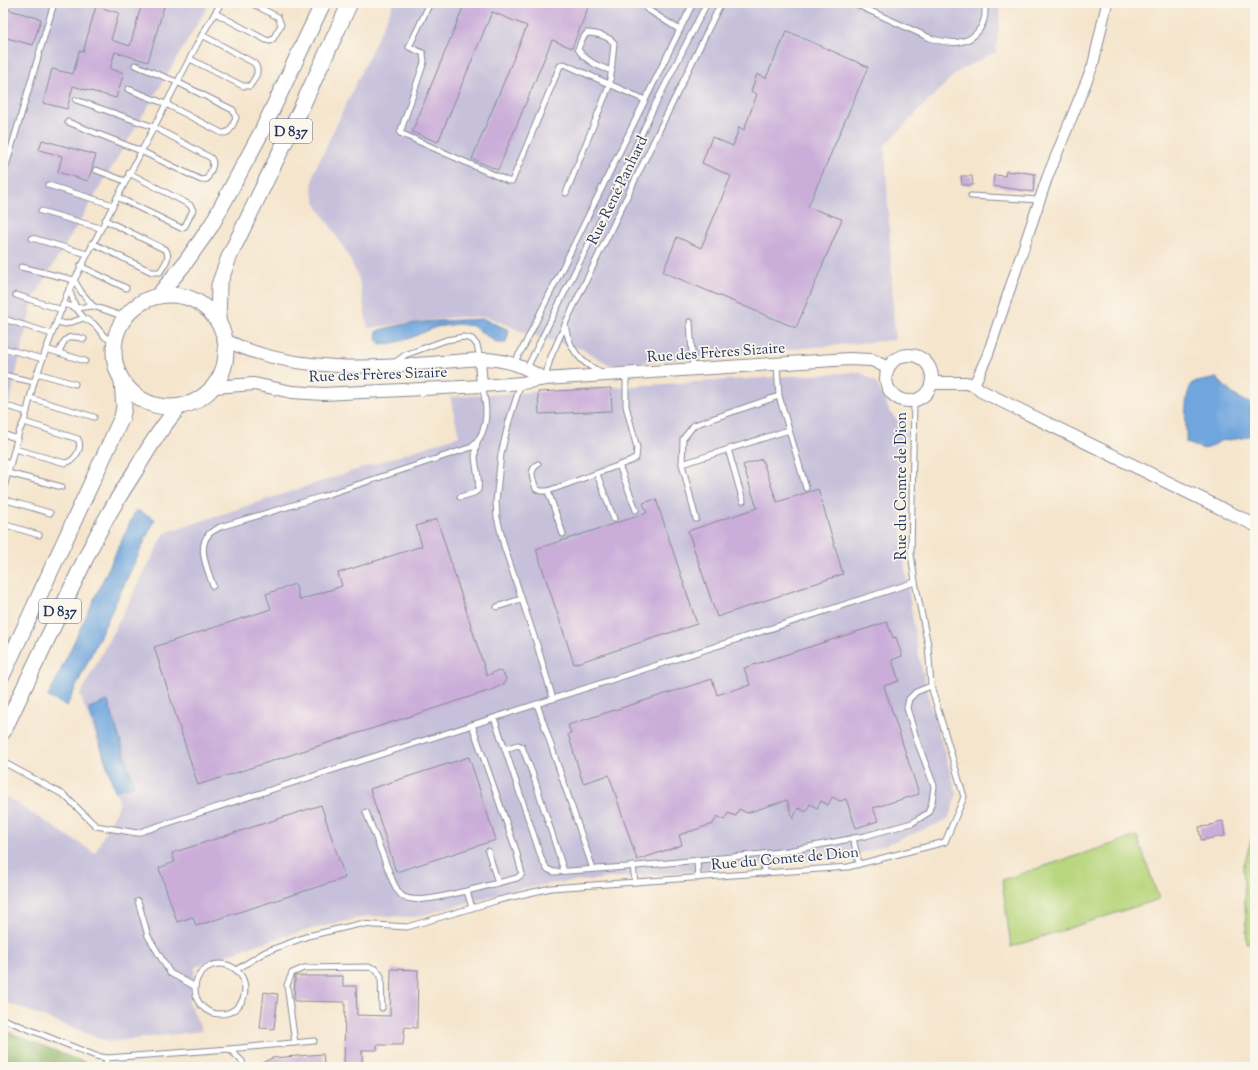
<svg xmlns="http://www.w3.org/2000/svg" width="1258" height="1070" font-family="'Sorts Mill Goudy',serif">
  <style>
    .industrial { fill: #c6c0da }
    .green { fill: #b8d67d; stroke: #6a826e }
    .forest { fill: #92b76c; stroke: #567365 }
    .water { fill: #6fa6dd; stroke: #456a9e }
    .building { fill: #caaed9 }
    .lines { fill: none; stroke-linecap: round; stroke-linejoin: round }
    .service-casing { stroke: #888a96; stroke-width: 7 }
    .minor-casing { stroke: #888a96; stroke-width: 12 }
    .tertiary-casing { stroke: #888a96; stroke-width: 14 }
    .primary-casing { stroke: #888a96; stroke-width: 17 }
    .service { stroke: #fff; stroke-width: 5 }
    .minor { stroke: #fff; stroke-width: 10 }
    .tertiary { stroke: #fff; stroke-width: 12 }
    .primary { stroke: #fff; stroke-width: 15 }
    .labels { text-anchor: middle; stroke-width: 3.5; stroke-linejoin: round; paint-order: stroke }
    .shield { fill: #fbf7ec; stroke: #5e6b89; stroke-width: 1 }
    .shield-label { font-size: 14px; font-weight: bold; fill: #1b2f5e }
    .street-label { font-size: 15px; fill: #1b2f5e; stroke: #fbf7ec }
  </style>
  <rect width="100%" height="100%" fill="#fbf7ec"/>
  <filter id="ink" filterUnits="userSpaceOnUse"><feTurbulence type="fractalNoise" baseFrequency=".025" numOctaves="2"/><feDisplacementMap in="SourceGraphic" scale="8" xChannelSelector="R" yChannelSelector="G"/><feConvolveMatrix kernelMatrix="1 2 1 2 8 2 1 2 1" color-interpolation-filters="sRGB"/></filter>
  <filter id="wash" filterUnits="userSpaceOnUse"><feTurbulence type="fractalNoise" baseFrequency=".012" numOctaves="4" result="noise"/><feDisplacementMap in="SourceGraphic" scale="16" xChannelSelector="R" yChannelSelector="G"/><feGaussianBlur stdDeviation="0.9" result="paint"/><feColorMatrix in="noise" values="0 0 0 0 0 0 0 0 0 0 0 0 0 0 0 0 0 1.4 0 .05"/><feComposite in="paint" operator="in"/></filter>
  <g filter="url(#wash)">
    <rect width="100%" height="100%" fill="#f5e5cd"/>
    <!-- industrial -->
    <g class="industrial">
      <polygon points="3,3 210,3 33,299 3,431"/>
      <polygon points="394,3 1001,3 996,52 957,72 885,145 895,340 610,365 582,349 525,333 488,317 457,317 368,328 359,279 347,253 316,204 312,188 314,172"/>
      <polygon points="859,372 876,382 890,412 906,430 901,499 903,553 917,648 932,711 957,794 948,820 869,851 832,859 564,882 517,889 416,917 369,916 307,930 249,947 195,967 189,1002 202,1031 108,1042 3,1001 3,795 95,853 120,803 80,695 165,533 459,436 450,397"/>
    </g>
    <!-- green -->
    <g class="green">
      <polygon points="1255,827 1255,943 1247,943 1243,868"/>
      <polygon points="1137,836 1159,899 1011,947 1002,880"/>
    </g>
    <!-- forest -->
    <polygon class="forest" points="3,1030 96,1067 3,1067"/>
    <!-- water -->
    <g class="water">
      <path d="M 484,319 L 509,330 L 506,343 L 497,343 L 473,326 L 458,324 L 436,327 L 408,339 L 393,343 L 380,344 L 376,338 L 377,331 C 411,320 449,321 484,319 Z"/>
      <path d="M 1217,378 C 1227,389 1236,399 1250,403 L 1254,434 L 1243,438 L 1220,441 L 1211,447 L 1204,449 L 1186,443 C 1187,423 1182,401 1192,383 Z"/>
      <polygon points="136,510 155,519 67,706 48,697"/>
      <polygon points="108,701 134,785 115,791 89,708"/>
    </g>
    <g id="blocks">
      <!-- building -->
      <g class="building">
        <polygon points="142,3 165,3 148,62 115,52 110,69 124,73 116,98 73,86 67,109 43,103 52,69 73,74 79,51 83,52 96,6 119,13 111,40 130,46"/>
        <polygon points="465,3 590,3 572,48 552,40 498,170 472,159 527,26 492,12 438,142 412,132"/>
        <polygon points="3,8 41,19 33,45 3,37"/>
        <polygon points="787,31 868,67 808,207 842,219 796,328 663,272 677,237 701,248 731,176 702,163 712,137 733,146 739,127 744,130 757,94 751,91 757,74 766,78"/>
        <polygon points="42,140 96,155 88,181 58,172 62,156 39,150"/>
        <polygon points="1006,171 1014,172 1014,171 1035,174 1033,192 993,186 994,175 1005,176"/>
        <polygon points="961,176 972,176 973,185 962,185"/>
        <polygon points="611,388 612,411 539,414 538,392"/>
        <polygon points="762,459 777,502 818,489 843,574 717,617 688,531 757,508 743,465"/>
        <polygon points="656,499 697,624 574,664 536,549 647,513 643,503"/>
        <polygon points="437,519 487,676 496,671 502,672 506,678 504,684 491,690 198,785 154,647 271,609 266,594 295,584 300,600 342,586 338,573 422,546 416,526"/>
        <polygon points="887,622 893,638 896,637 902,656 892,660 899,681 884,686 919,794 873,808 878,821 856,828 846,799 840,801 832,797 828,805 821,801 817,808 810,804 806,812 798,808 793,819 787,800 747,813 739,809 736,816 728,813 724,820 717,816 713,824 679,835 682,845 637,860 609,775 583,783 568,734 571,733 568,725 712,679 717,695 750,685 744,668"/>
        <polygon points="469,757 496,840 396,872 370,789"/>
        <polygon points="321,805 345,878 196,926 193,917 177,922 159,868 175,862 172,853"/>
        <polygon points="1223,821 1225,836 1201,840 1199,827 1210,826 1210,825 1215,824 1216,822"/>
        <polygon points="391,969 418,970 417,1028 405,1027 403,1045 377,1045 377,1050 362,1050 362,1067 344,1067 345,1002 294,1001 295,976 343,976 343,986 356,986 357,1015 390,1016"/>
        <polygon points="264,992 278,994 274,1029 260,1028"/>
        <polygon points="323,1054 324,1064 299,1067 254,1067 272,1058"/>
      </g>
    </g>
  </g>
  <g filter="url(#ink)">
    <use href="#blocks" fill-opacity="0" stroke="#888a96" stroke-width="1"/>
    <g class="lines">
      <!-- service casing -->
      <g class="service-casing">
        <g id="service">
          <polyline points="430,3 409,47 423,53 424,62 400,133 508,181 512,181 560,66 564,64 645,100"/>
          <polyline points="644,3 647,9 680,30"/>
          <path d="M 853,3 L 930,38 C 949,44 969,47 981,27 C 985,20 986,11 984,3"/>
          <polyline points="866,9 868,3"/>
          <polyline points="215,13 266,40 270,41 273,39 281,25 278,17 251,3"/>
          <path d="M 190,59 L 243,86 L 250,86 C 255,78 261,71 254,63 L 202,35"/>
          <path d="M 128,89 L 166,104 L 222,133 C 231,134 232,125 236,118 L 233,110 L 177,82 L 135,65"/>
          <path d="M 68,122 L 141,151 L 201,180 L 207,179 C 210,172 216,164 211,158 L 154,127 L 76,100"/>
          <polyline points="96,170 125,181"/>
          <polyline points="3,176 54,3"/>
          <polyline points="48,185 113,205"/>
          <path d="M 566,193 L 610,84 L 614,43 C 608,36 596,33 587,33 L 582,39 L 578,49 C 585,61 599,67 612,71"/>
          <polyline points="971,196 1039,200"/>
          <polyline points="117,197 181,228 185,226 193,210 190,205 129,173"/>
          <polyline points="41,211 100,228"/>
          <polyline points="32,238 87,254"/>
          <path d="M 92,243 L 152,272 L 160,272 C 164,265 171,258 166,250 L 105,220"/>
          <polyline points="80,266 126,288"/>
          <polyline points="21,267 74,280 82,293 93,306 125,317"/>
          <polyline points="69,289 76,308 84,318"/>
          <polyline points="16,295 62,310"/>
          <polyline points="63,304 76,308 93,306"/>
          <polyline points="7,320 52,334"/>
          <polyline points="57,322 66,324 84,318 94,324 105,337 114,342"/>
          <polyline points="690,322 693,369"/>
          <polyline points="3,348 43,359"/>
          <polyline points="46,349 85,361"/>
          <path d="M 59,353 C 64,338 68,334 84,339"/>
          <polyline points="394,363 405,355 446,340 464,337 472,339 477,345 480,358"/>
          <polyline points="514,363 524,346 693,3"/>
          <polyline points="777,365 779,396 806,488"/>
          <polyline points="526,370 614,193 654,107 707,3"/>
          <path d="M 601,372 C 579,363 568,347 565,324 L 721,3"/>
          <polyline points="37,373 75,384"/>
          <polyline points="3,375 34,382"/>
          <polyline points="545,378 550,359 565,325"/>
          <polyline points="521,383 509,421 501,454 496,502 497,517 504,546 537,645 553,699"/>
          <polyline points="30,398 94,417"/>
          <polyline points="3,405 27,412"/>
          <polyline points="3,434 18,439"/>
          <path d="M 15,449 L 65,463 C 75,461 83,448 78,439 L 24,422"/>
          <polyline points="728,449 743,501"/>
          <polyline points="3,462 11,464"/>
          <path d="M 538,464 C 528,472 533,478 536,489 L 541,491 L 548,491 L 631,461 L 636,458 L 637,448 L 626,406 L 626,374"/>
          <polyline points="682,464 789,430"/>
          <polyline points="619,465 636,510"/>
          <polyline points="8,473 62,487"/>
          <polyline points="597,474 614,519"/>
          <polyline points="3,491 19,432 25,419 34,382 67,294 202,35 221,3"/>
          <polyline points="548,491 563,534"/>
          <path d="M 460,497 L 474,493 L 478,490 C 481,473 471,462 477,443"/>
          <polyline points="3,499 50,513"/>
          <polyline points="696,519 682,464 683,439 694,425 779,396"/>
          <polyline points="3,524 39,535"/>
          <path d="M 213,586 C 209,572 196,548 209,534 C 212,531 217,529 220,527 L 320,497 L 472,447 C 489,431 488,408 482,387"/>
          <polyline points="497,607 521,599"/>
          <polyline points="537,704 593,869"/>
          <polyline points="494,718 505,749"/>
          <polyline points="3,762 64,795 96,826 137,833 915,582"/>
          <path d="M 366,812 L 393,882 C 396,887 398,894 404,897 C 420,904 450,894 467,891 L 472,908"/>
          <polyline points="853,838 859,864"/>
          <polyline points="488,851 498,883"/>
          <polyline points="763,854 764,873"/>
          <polyline points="697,860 698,878"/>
          <polyline points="633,866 635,882"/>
          <polyline points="564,871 533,775 522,747 518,745 505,749 542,860 547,869 554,872 626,867 763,854 788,851 865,836 912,823 928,813 932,802 934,786 917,741 907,708 909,699 916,692 931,686"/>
          <polyline points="467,891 517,878 522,874 516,850 472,725"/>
          <polyline points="138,901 148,936 170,973 194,986"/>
          <circle cx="220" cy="989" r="25"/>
          <polyline points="236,970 265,952 308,936 360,924 407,927 499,900 551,888 848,867 945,842 964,797 931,686 928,645 915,582 911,554 914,401"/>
          <polyline points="3,1019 96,1056 107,1058 229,1049 242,1061 243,1067"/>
          <polyline points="295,1043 287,985 292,973 304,968 369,967 376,969 381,976 382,1008"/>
          <polyline points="229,1049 314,1041"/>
          <polyline points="105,1067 107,1058"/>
        </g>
      </g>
      <!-- minor casing -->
      <g class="minor-casing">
        <g id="minor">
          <polyline points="480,359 482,386"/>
          <polyline points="974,385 988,354 1047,178 1093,65 1107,3"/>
        </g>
      </g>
      <!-- tertiary casing -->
      <g class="tertiary-casing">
        <g id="tertiary">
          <path d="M 225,340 C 303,379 396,365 480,359 C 506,359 523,366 545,379"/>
          <circle cx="909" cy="378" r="23"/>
          <polyline points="932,383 966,383 974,385 981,391 1255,525"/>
          <polyline points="214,387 254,384 292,392 323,394 482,386 522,383 545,379 849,359 872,360 888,368"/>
        </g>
      </g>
      <!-- primary casing -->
      <g class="primary-casing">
        <g id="primary">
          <circle cx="170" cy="351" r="56"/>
          <polyline points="158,296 185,263 211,226 262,131 323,3"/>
          <polyline points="218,322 219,285 229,257 297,117 350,3"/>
          <polyline points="3,674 122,417 124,407 122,381"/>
          <path d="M 3,732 L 90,549 C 104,521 120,494 137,468 C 149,447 163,425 179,407"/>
        </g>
      </g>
      <!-- service -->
      <use href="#service" class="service"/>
      <!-- minor -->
      <use href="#minor" class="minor"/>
      <!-- tertiary -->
      <use href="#tertiary" class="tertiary"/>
      <!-- primary -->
      <use href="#primary" class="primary"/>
    </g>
  </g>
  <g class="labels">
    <!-- shield labels -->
    <g class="shield">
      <rect x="270" y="119" width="42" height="24" rx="3"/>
      <rect x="39" y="599" width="42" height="24" rx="3"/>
    </g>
    <g class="shield-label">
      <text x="291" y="136">D 837</text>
      <text x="60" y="616">D 837</text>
    </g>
    <!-- street labels -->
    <g class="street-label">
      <text transform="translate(617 190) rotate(-64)" y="5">Rue René Panhard</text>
      <text transform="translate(716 352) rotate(-4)" y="5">Rue des Frères Sizaire</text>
      <text transform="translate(378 374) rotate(-2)" y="5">Rue des Frères Sizaire</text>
      <text transform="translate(901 486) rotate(-90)" y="5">Rue du Comte de Dion</text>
      <text transform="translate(785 858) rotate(-5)" y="5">Rue du Comte de Dion</text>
    </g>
  </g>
  <!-- margin -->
  <rect width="1258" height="1070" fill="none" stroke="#fbf7ec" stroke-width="16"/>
</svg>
